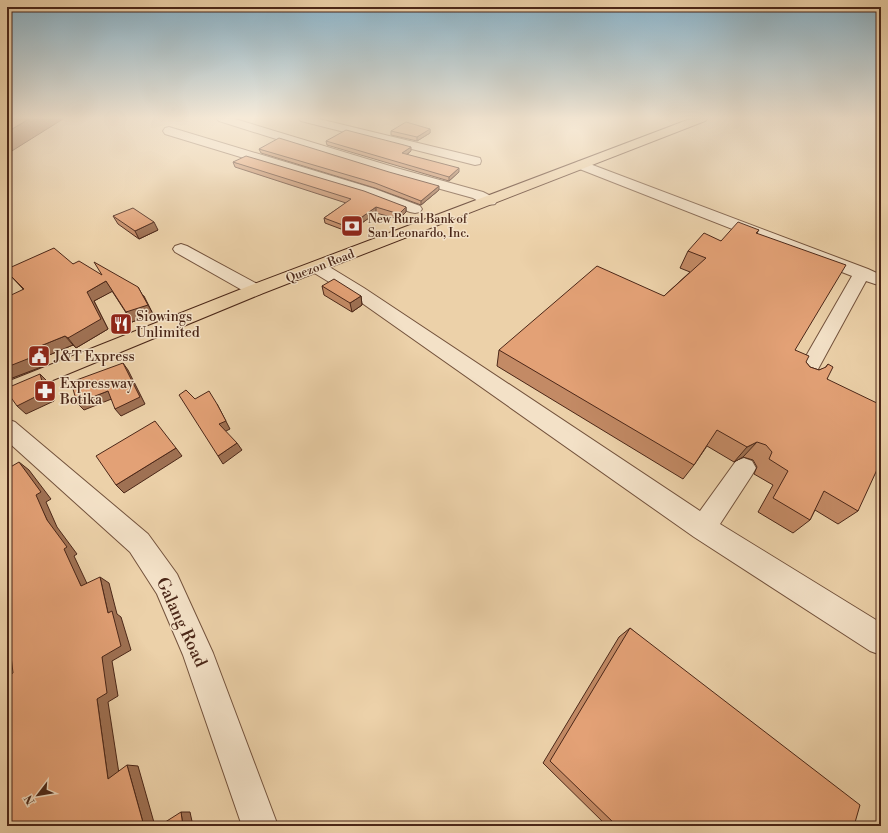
<svg xmlns="http://www.w3.org/2000/svg" width="888" height="833" font-family="'Libre Bodoni',serif">
  <style>
    .lines { fill: none; stroke-linecap: round; stroke-linejoin: round }
    .minor-casing { stroke: #73523c; stroke-width: 2 }
    .major-casing { stroke: #4b2718; stroke-width: 2 }
    .minor { fill: #f3e1c7; fill-rule: evenodd }
    .major { fill: #ecd1a9; fill-rule: evenodd }
    .wall { fill: #c38a65; stroke: #4b2718 }
    .shaded-wall { fill: #9f7153; stroke: #4b2718 }
    .building { fill: #e3a176; stroke: #4b2718 }
    .labels { text-anchor: middle; stroke-width: 3; stroke-linejoin: round; paint-order: stroke }
    .far-poi-label { font-size: 12px; fill: #4b2718; stroke: #f3e1c7; text-anchor: start }
    .far-street-label { font-size: 12px; fill: #4b2718; stroke: #f3e1c7 }
    .poi-label { font-size: 14px; fill: #4b2718; stroke: #f3e1c7; text-anchor: start }
    .near-street-label { font-size: 17px; fill: #4b2718; stroke: #f3e1c7 }
  </style>
  <rect width="100%" height="100%" fill="#ecd1a9"/>
  <filter id="stains"><feTurbulence type="fractalNoise" baseFrequency=".005" numOctaves="4"/><feColorMatrix values="0 0 0 0 .2 0 0 0 0 .09 0 0 0 0 .02 0 0 0 .5 -.17"/></filter>
  <radialGradient id="worn" r=".72"><stop offset=".6" stop-color="#630" stop-opacity="0"/><stop offset="1" stop-color="#630" stop-opacity=".3"/></radialGradient>
  <g class="lines">
    <!-- minor casing -->
    <g class="minor-casing">
      <g id="minor">
        <path d="M 217,119 L 235,119 L 400,169 L 483,192 L 495,198 L 497,201 L 495,204 C 487,206 480,202 473,198 L 390,175 L 219,121 Z"/>
        <polygon points="299,119 319,119 480,158 481,161 480,164 475,165 301,121"/>
        <polygon points="169,127 375,189 420,206 422,209 420,212 415,213 410,212 365,195 165,134 163,131 165,128"/>
        <polygon points="582,161 868,269 881,275 881,286 866,281 811,382 804,385 797,382 794,377 852,276 577,168 575,165 577,162"/>
        <polygon points="181,244 187,246 261,286 264,290 261,294 255,295 249,294 175,252 173,249 175,246"/>
        <polygon points="317,262 323,263 364,288 700,511 736,461 744,458 752,461 756,468 752,475 720,524 881,623 881,655 870,651 694,537 352,296 311,271 309,267 311,263"/>
        <polygon points="7,419 15,422 148,534 177,574 213,653 278,826 242,826 183,655 157,594 130,552 7,441"/>
      </g>
    </g>
    <!-- major casing -->
    <g class="major-casing">
      <polygon id="major" points="690,119 707,119 705,121 261,294 7,399 7,382 249,286"/>
    </g>
    <!-- minor -->
    <use href="#minor" class="minor"/>
    <!-- major -->
    <use href="#major" class="major"/>
  </g>
  <!-- wall -->
  <g class="wall">
    <polygon points="430,129 430,133 417,141 391,135 391,131"/>
    <polygon points="326,141 411,151 407,155 459,172 449,181 327,145"/>
    <polygon points="259,149 439,190 421,205 375,188 261,153"/>
    <polygon points="233,162 406,207 406,212 399,219 376,213 349,232 325,223 324,218 346,203 235,167"/>
    <polygon points="113,216 158,230 139,239 118,224"/>
    <polygon points="759,230 757,233 795,350 806,362 810,367 819,370 825,368 828,364 827,379 858,511 838,524 815,510 810,520 793,533 758,512 773,485 754,474 757,467 753,460 743,457 734,462 707,446 694,465 683,479 497,366 499,350 664,296 690,272 680,268 688,251 721,241"/>
    <polygon points="73,264 102,275 144,296 153,314 132,322 112,291 94,301 108,329 76,348 73,345 42,358 44,366 7,380 23,289 7,272"/>
    <polygon points="322,286 361,296 362,305 352,312 324,295"/>
    <polygon points="630,628 854,826 607,826 543,763 619,637"/>
  </g>
  <!-- shaded-wall -->
  <g class="shaded-wall">
    <polygon points="29,119 63,119 7,154 7,132"/>
    <polygon points="430,129 430,133 417,141 417,137"/>
    <polygon points="411,147 411,151 402,158 402,153"/>
    <polygon points="459,168 459,172 449,181 449,177"/>
    <polygon points="439,186 439,190 421,205 421,201"/>
    <polygon points="376,207 376,213 349,232 348,227"/>
    <polygon points="406,207 406,212 399,219 399,214"/>
    <polygon points="154,222 158,230 139,239 135,231"/>
    <polygon points="106,281 113,291 94,301 108,329 76,348 68,338 87,292"/>
    <polygon points="138,287 153,314 132,322 126,312"/>
    <polygon points="361,296 362,305 352,312 350,303"/>
    <polygon points="65,336 73,345 42,358 44,366 7,380 7,367 33,349"/>
    <polygon points="123,363 128,370 145,404 121,416 115,409"/>
    <polygon points="40,374 49,383 54,401 26,414 17,406"/>
    <polygon points="108,391 114,398 84,410 77,403"/>
    <polygon points="217,404 230,429 224,432 219,424"/>
    <polygon points="757,442 743,457 734,462 747,447"/>
    <polygon points="237,443 242,450 223,464 218,456"/>
    <polygon points="176,448 182,456 124,493 116,485"/>
    <polygon points="19,462 29,470 51,499 46,502 57,527 77,554 74,556 91,592 81,586 47,520"/>
    <polygon points="100,577 109,583 117,614 121,617 131,650 112,661 118,696 108,702 120,780 108,779 97,699 102,657 108,613"/>
    <polygon points="127,765 138,766 155,826 144,826"/>
    <polygon points="181,812 190,812 193,826 183,826"/>
  </g>
  <!-- building -->
  <g class="building">
    <polygon points="7,119 29,119 7,132"/>
    <polygon points="406,122 430,129 417,137 391,131"/>
    <polygon points="346,130 404,145 411,147 402,153 459,168 449,177 326,141"/>
    <polygon points="279,138 389,172 439,186 421,201 375,183 259,149"/>
    <polygon points="246,156 364,191 406,207 399,214 376,207 348,227 324,218 351,199 233,162"/>
    <polygon points="133,208 154,222 135,231 113,216"/>
    <polygon points="738,222 759,230 756,233 846,265 795,350 809,356 806,362 810,367 819,370 826,367 828,364 833,367 827,379 881,405 881,461 858,511 824,491 810,520 773,498 788,471 769,459 772,452 766,445 757,442 747,447 717,430 694,465 499,350 597,266 664,296 706,258 688,251 704,233 721,241"/>
    <polygon points="54,248 73,264 79,261 102,275 94,262 138,287 148,305 126,312 106,281 87,292 101,319 68,338 65,336 33,349 35,356 7,367 7,297 24,289 7,272 7,269"/>
    <polygon points="334,279 361,296 350,303 322,286"/>
    <polygon points="123,363 140,397 115,409 108,391 77,403 71,382"/>
    <polygon points="40,374 45,392 17,406 7,392 7,388"/>
    <polygon points="186,390 195,399 209,391 217,404 226,421 219,424 237,443 218,456 179,395"/>
    <polygon points="155,421 176,448 116,485 96,456"/>
    <polygon points="19,462 41,492 36,495 47,520 67,547 64,549 81,586 100,577 108,613 112,611 121,646 102,657 107,693 97,699 108,779 127,765 144,826 7,826 7,676 13,673 7,622 7,469"/>
    <polygon points="630,628 860,805 854,826 617,826 550,761"/>
    <polygon points="181,812 183,826 159,826"/>
  </g>
  <!-- sky -->
  <linearGradient id="sky" x2="0" y2="1"><stop stop-color="#88b5ce"/><stop offset="0.5" stop-color="#f6ead8"/><stop offset="1" stop-color="#f6ead8" stop-opacity="0"/></linearGradient>
  <rect width="888" height="236" fill="url(#sky)"/>
  <!-- icons -->
  <defs>
    <g id="bank-square" transform="scale(1.15)"><rect x="-9" y="-9" width="18" height="18" rx="4" fill="#8f2418" stroke="#f3e1c7"/><path d="M-6-4H6V4H-6ZM0-2.3a2.3 2.3 0 1 0 0 4.6a2.3 2.3 0 1 0 0-4.6Z" fill="#fff"/></g>
    <g id="restaurant-square" transform="scale(1.15)"><rect x="-9" y="-9" width="18" height="18" rx="4" fill="#8f2418" stroke="#f3e1c7"/><path d="M-5-6h1v4h1v-4h1v4h1v-4h1v5L-1.5 .5V6h-2V.5L-5-1ZM5-6V6H3V1.5H1.5Q1.5-4 5-6Z" fill="#fff"/></g>
    <g id="civic-square" transform="scale(1.15)"><rect x="-9" y="-9" width="18" height="18" rx="4" fill="#8f2418" stroke="#f3e1c7"/><path d="M-.6-6.5H3V-4.5H.6V-3L4-1V1h2V6H-6V1h2V-1L-.6-3ZM-1.2 2.5V6h2.4V2.5Z" fill="#fff"/></g>
    <g id="pharmacy-square" transform="scale(1.15)"><rect x="-9" y="-9" width="18" height="18" rx="4" fill="#8f2418" stroke="#f3e1c7"/><path d="M-2-6h4v4h4v4h-4v4h-4v-4h-4v-4h4Z" fill="#fff"/></g>
  </defs>
  <g fill-rule="evenodd">
    <use href="#bank-square" x="352" y="226"/>
    <use href="#restaurant-square" x="121" y="324"/>
    <use href="#civic-square" x="39" y="356"/>
    <use href="#pharmacy-square" x="45" y="391"/>
  </g>
  <g class="labels">
    <!-- far-poi labels -->
    <g class="far-poi-label">
      <text x="368" y="223">New Rural Bank of<tspan x="368" dy="14">San Leonardo, Inc.</tspan></text>
    </g>
    <!-- far-street labels -->
    <g class="far-street-label">
      <text transform="translate(320 266) rotate(-21)" y="4">Quezon Road</text>
    </g>
    <!-- poi labels -->
    <g class="poi-label">
      <text x="136" y="321">Siowings<tspan x="136" dy="16">Unlimited</tspan></text>
      <text x="54" y="361">J&amp;T Express</text>
      <text x="60" y="388">Expressway<tspan x="60" dy="16">Botika</tspan></text>
    </g>
    <!-- near-street labels -->
    <g class="near-street-label">
      <text transform="translate(182 622) rotate(65)" y="6">Galang Road</text>
    </g>
  </g>
  <!-- margin -->
  <rect width="888" height="833" fill="none" stroke="#ecd1a9" stroke-width="24"/>
  <rect x="8" y="8" width="872" height="817" fill="none" stroke="#4b2718" stroke-width="2"/>
  <rect x="12" y="12" width="864" height="809" fill="none" stroke="#4b2718"/>
  <!-- north arrow -->
  <g transform="translate(38 795) rotate(239)" stroke="#f3e1c7" stroke-width="3" paint-order="stroke">
  <path d="M0-3L7 15L0 10L-7 15Z" fill="#4b2718"/>
  <text y="-6" font-size="11" font-weight="bold" text-anchor="middle" fill="#4b2718">N</text>
  </g>
  <rect width="100%" height="100%" filter="url(#stains)"/>
  <rect width="100%" height="100%" fill="url(#worn)"/>
</svg>
